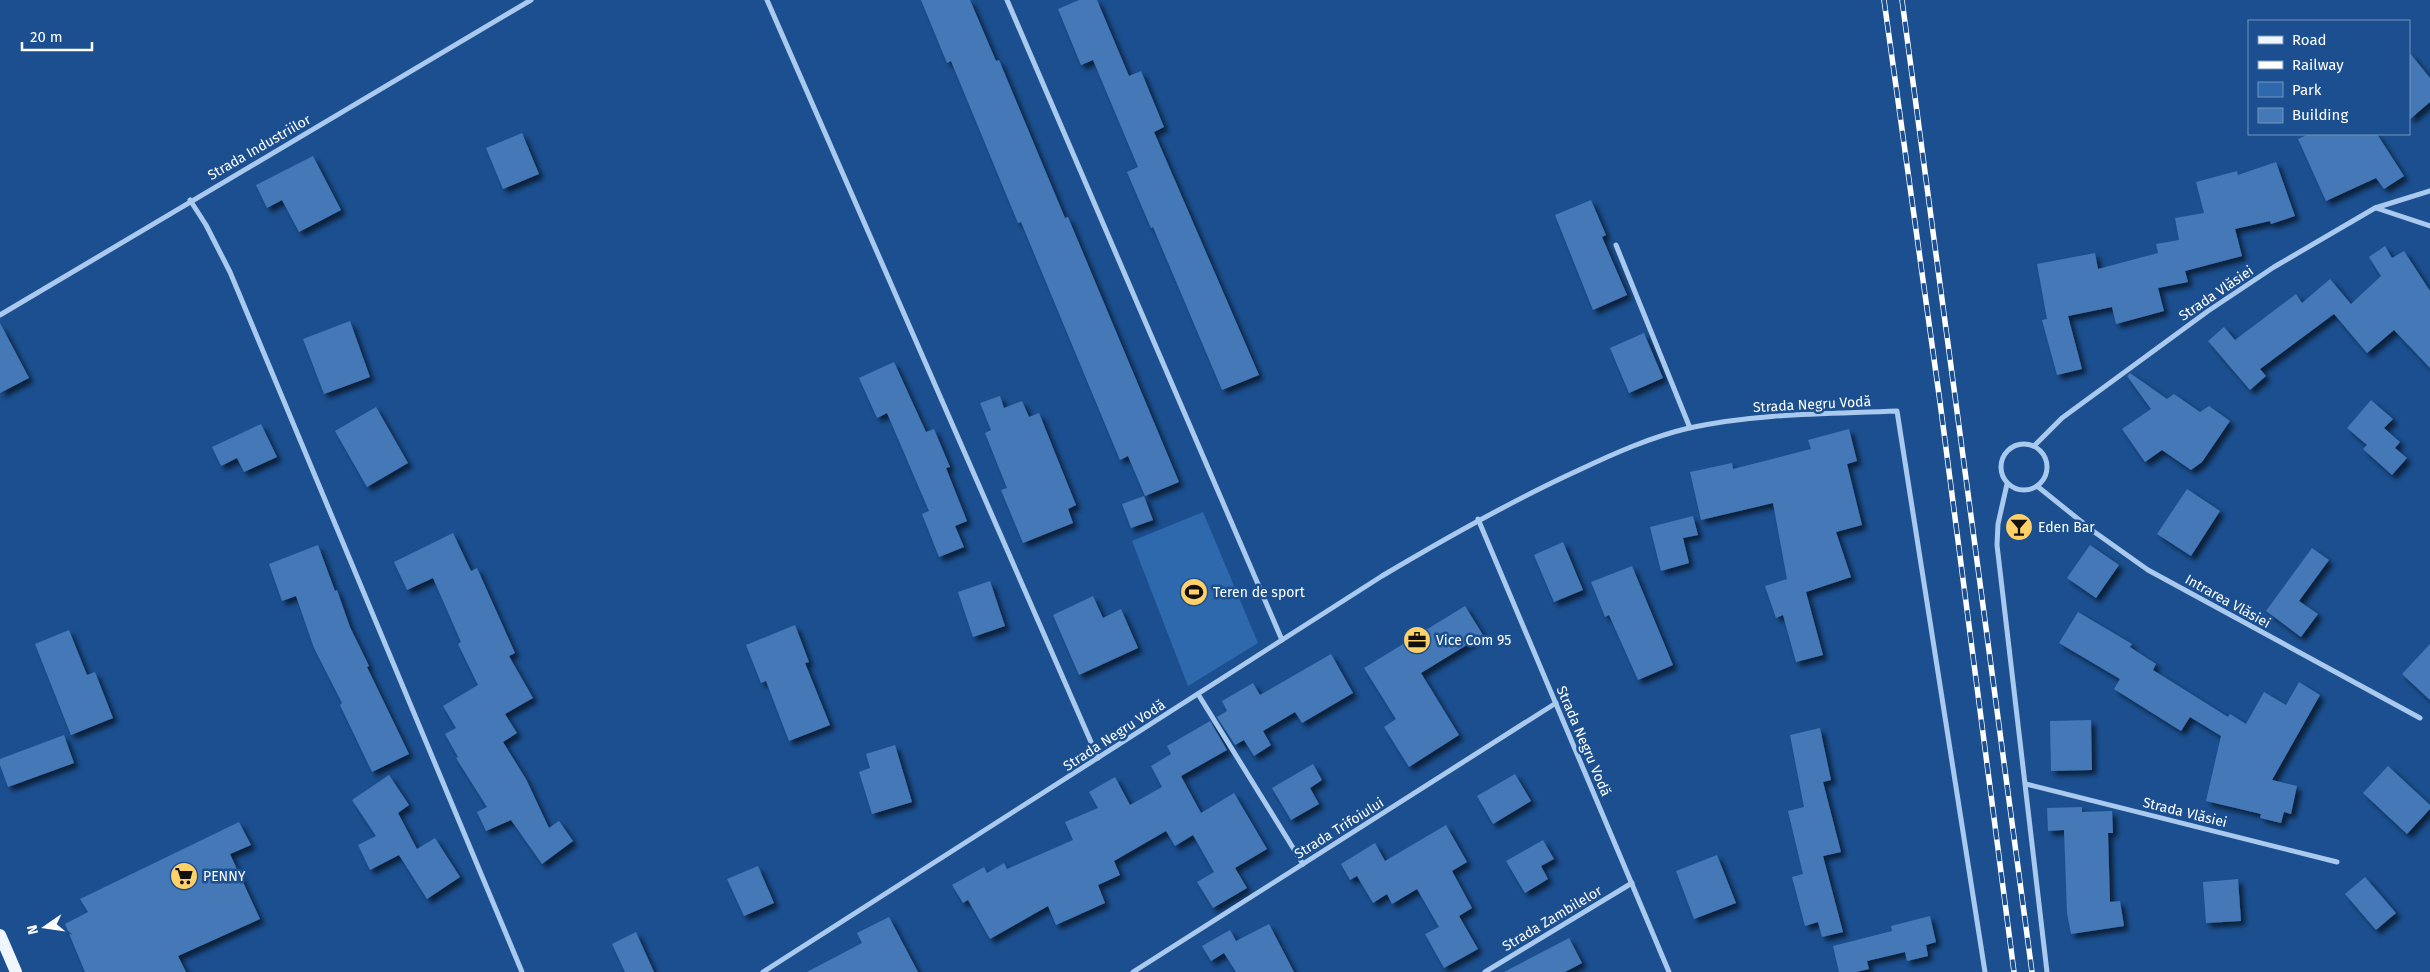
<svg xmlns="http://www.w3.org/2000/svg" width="2430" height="972" font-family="'Fira Sans',sans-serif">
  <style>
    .green { fill: #2e69ad }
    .building { fill: #4478b7; filter: url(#shadow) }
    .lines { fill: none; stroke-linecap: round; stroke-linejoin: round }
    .street { stroke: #a9c9ee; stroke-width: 5 }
    .primary { stroke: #f0f6ff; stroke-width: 12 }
    .rail-casing { stroke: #fff; stroke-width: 5.5 }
    .rail { stroke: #1b4f8f; stroke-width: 4; stroke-dasharray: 11; stroke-linecap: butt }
    .labels { text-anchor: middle; stroke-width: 5; stroke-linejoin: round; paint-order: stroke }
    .street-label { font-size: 14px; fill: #fff; stroke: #1b4f8f }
    .poi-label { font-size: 14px; fill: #fff; stroke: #1b4f8f; text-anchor: start }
  </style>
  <defs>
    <filter id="shadow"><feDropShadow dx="4.5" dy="4.5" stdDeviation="2.5" flood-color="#0009"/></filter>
  </defs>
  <rect width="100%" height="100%" fill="#1b4f8f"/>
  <!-- green -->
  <polygon class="green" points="1203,512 1258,643 1188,686 1132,541"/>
  <!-- building -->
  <g class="building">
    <polygon points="921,0 970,0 996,61 999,60 1065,218 1068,217 1179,482 1145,496 1128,456 1120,460 1021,222 1018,223 951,61 947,63"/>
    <polygon points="1079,0 1097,0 1129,76 1141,71 1164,127 1154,132 1259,375 1222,390 1153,227 1151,228 1127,172 1138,167 1093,60 1081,65 1058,9"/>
    <polygon points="2409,52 2430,78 2430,102 2409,120"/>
    <polygon points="522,133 539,174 503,189 486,148"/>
    <polygon points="2309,134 2377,134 2404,176 2384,189 2376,178 2326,201 2298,139"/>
    <polygon points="313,156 341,210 299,232 282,200 267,208 256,185"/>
    <polygon points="2276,162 2295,216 2271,224 2270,221 2235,229 2242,256 2185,271 2188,282 2158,288 2164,311 2116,324 2112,307 2068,316 2082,369 2057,375 2042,320 2047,319 2037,264 2095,253 2098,269 2158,253 2156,244 2179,240 2175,218 2204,213 2196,182 2237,171 2238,175"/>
    <polygon points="1591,200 1606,235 1602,237 1627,295 1593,310 1555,215"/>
    <polygon points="2385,246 2392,258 2404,251 2430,291 2430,368 2394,330 2367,353 2334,314 2260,369 2266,376 2250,390 2208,341 2224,327 2235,340 2296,294 2302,303 2330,279 2351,304 2381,276 2369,257"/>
    <polygon points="350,321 370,377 324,394 303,339"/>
    <polygon points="0,323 29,378 0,393"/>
    <polygon points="1644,333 1663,378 1629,393 1610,348"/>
    <polygon points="894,362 926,432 934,429 950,467 946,468 967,521 955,526 964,547 939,557 922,514 929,511 887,413 877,418 859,378"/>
    <polygon points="2130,373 2167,399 2174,394 2200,412 2209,406 2230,421 2202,462 2191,470 2162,450 2145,462 2122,429 2151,409 2127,376"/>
    <polygon points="1000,396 1004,408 1022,401 1029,417 1039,413 1076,505 1068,509 1073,523 1023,543 1001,490 1007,488 985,433 991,430 980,403"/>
    <polygon points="2371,400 2393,419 2384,428 2400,442 2395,448 2407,458 2392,475 2363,449 2367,445 2347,428"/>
    <polygon points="376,407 408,463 367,487 335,431"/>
    <polygon points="261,424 277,457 244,472 237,458 221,466 212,447"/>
    <polygon points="1849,429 1857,461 1847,464 1862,525 1836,532 1851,577 1806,592 1823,655 1796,662 1783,615 1776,618 1765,586 1787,579 1773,503 1701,520 1690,472 1732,463 1733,469 1811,449 1808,440"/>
    <polygon points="2187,489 2220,511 2191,556 2157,534"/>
    <polygon points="1144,496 1153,520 1131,528 1122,504"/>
    <polygon points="1693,516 1698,535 1683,538 1689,563 1661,571 1650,527"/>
    <polygon points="453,533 471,571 477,568 515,653 509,656 533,698 505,714 517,733 503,742 526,779 549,828 559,821 573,841 542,864 511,820 486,831 477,812 487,807 456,758 458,757 445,734 456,728 443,706 478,685 458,644 461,642 433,578 407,590 394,562"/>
    <polygon points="1563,542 1583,590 1554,602 1534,555"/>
    <polygon points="318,545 335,591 337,590 350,627 369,666 367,667 409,754 372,772 340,705 342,703 314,648 296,596 282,601 269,564"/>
    <polygon points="2090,545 2119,565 2096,598 2067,578"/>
    <polygon points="2312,548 2329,560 2299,601 2318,614 2301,637 2266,611"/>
    <polygon points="1632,566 1673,665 1638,680 1609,615 1605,617 1591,582"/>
    <polygon points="990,581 1005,626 973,637 958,592"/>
    <polygon points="1093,596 1103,618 1121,609 1138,648 1079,675 1053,615"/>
    <polygon points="1465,606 1483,635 1421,673 1459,735 1409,767 1384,727 1396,719 1364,668"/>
    <polygon points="2078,612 2132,644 2130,647 2156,664 2153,670 2228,717 2230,714 2246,724 2264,692 2286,705 2299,682 2320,695 2272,780 2297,786 2291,814 2284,812 2281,823 2260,818 2261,814 2206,801 2221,736 2190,717 2181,731 2114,689 2120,679 2059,643"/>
    <polygon points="795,625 809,662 805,663 830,725 789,741 766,681 761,683 746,645"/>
    <polygon points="69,630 87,675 95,672 113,718 71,735 35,644"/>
    <polygon points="2430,644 2430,700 2402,674"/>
    <polygon points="1331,654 1353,693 1302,723 1295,712 1263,731 1271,745 1254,756 1244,740 1235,745 1217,717 1227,711 1222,701 1253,683 1260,695"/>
    <polygon points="2091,720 2092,770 2051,771 2050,721"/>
    <polygon points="1210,721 1227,750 1181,776 1201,813 1234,793 1267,849 1235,868 1247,888 1213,908 1197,882 1214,872 1193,835 1175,846 1166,831 1114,861 1120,875 1098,885 1105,903 1056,925 1048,906 990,939 968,900 963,903 952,885 984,867 987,873 1004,863 1007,869 1073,840 1065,822 1098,808 1089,792 1115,777 1130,805 1162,787 1151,766 1171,754 1167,746"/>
    <polygon points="1820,728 1831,780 1823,782 1841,852 1823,856 1843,932 1822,937 1818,922 1805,926 1792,877 1803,874 1788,811 1804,807 1790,735"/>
    <polygon points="64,735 74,763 8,787 0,765 0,759"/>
    <polygon points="895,745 912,802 872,814 859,772 870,768 866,754"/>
    <polygon points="1313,764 1322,780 1310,788 1319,804 1291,820 1272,788"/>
    <polygon points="2388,766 2430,805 2430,809 2407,834 2363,793"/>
    <polygon points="1515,774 1531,801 1493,824 1477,796"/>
    <polygon points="389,775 409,805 398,813 417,849 435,838 460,877 427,899 399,855 370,870 358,845 376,836 352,800"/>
    <polygon points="2082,807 2082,812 2112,811 2113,833 2108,833 2110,902 2120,901 2124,926 2071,934 2067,913 2064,830 2048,831 2047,808"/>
    <polygon points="239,822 251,845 230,854 260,919 178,956 186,972 85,972 65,924 88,912 80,899"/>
    <polygon points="1446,825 1467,862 1452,871 1472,908 1459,916 1478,949 1444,968 1425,934 1439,927 1417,889 1392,904 1387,894 1373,903 1357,876 1350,880 1341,864 1375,843 1385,861"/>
    <polygon points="1543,840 1554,859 1541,866 1548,879 1525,893 1506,861"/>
    <polygon points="1717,855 1736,903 1694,919 1676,871"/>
    <polygon points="758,866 774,903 744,916 727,879"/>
    <polygon points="2365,877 2396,913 2376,930 2345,894"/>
    <polygon points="2238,879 2241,921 2206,923 2203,882"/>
    <polygon points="1930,916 1936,942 1926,945 1928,956 1907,961 1905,952 1867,961 1869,969 1856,972 1839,972 1833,946 1892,931 1891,926"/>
    <polygon points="889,917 918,972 807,972 862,943 857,933"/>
    <polygon points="1269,924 1294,972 1236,972 1224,953 1211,961 1202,946 1230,930 1236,941"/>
    <polygon points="636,932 654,972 625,972 612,944"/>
    <polygon points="1569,938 1582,963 1565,972 1504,972"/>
  </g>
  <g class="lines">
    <!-- street -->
    <g class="street">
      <polyline points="767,0 1098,758"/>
      <polyline points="1007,0 1282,640"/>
      <polyline points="190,200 206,225 230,272 522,972"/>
      <polyline points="2376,208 2430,226"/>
      <polyline points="1616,245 1690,428"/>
      <polyline points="0,315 531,0"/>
      <circle cx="2024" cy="467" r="23"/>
      <polyline points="2034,446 2062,418 2208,311 2274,267 2375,208 2430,191"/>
      <polyline points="2007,484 1998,524 1997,545 2047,972"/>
      <polyline points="2037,486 2093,531 2148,570 2420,718"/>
      <polyline points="1478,519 1669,972"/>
      <polyline points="1198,694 1303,864"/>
      <polyline points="2026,784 2337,862"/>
      <path d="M 763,972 L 1382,576 C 1446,538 1511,501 1579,470 C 1615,453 1651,437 1689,428 C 1757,413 1828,414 1897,411 L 1985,972"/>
      <polyline points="1133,972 1556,703"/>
      <polyline points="1485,972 1632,883"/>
    </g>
    <!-- primary -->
    <polyline class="primary" points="0,935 16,972"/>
    <!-- rail casing -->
    <g class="rail-casing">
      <g id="rail">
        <polyline points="1884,0 1940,402 2014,972"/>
        <polyline points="1902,0 2032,972"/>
      </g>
    </g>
    <!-- rail -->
    <use href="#rail" class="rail"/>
  </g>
  <!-- icons -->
  <defs>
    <g id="bar-disc" transform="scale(1.4375)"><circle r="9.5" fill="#ffd166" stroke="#1b4f8f"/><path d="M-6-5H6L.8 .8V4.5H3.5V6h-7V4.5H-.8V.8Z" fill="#111"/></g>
    <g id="stadium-disc" transform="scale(1.4375)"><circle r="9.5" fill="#ffd166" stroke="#1b4f8f"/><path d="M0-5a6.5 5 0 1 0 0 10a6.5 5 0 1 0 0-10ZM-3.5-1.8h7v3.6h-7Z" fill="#111"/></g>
    <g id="office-disc" transform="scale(1.4375)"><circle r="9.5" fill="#ffd166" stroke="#1b4f8f"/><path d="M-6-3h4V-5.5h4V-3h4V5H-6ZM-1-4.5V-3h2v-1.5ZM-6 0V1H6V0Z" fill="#111"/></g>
    <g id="supermarket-disc" transform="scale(1.4375)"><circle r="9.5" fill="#ffd166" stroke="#1b4f8f"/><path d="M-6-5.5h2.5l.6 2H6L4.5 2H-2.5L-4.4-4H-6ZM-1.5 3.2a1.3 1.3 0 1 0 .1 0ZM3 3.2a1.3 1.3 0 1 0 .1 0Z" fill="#111"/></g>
  </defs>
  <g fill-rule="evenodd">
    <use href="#bar-disc" x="2019" y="527"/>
    <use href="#stadium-disc" x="1194" y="592"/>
    <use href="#office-disc" x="1417" y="640"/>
    <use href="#supermarket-disc" x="184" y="876"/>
  </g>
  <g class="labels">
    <!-- street labels -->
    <g class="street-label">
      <text transform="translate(259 147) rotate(-30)" y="5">Strada Industriilor</text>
      <text transform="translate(2216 293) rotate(-34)" y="5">Strada Vlăsiei</text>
      <text transform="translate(1812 404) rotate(-3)" y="5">Strada Negru Vodă</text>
      <text transform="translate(2228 601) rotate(29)" y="5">Intrarea Vlăsiei</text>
      <text transform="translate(1114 735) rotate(-33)" y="5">Strada Negru Vodă</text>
      <text transform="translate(1584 741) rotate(67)" y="5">Strada Negru Vodă</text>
      <text transform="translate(2185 812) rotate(14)" y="5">Strada Vlăsiei</text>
      <text transform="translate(1339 828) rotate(-32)" y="5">Strada Trifoiului</text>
      <text transform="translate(1552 918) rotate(-31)" y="5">Strada Zambilelor</text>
    </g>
    <!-- poi labels -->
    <g class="poi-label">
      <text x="2038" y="532">Eden Bar</text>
      <text x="1213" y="597">Teren de sport</text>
      <text x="1436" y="645">Vice Com 95</text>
      <text x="203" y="881">PENNY</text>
    </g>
  </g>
  <!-- legend -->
  <rect x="2248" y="20" width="162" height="115" fill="#1b4f8f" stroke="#7695bc"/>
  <rect x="2258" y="36" width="25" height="8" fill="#f0f6ff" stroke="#7695bc"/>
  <text x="2292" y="45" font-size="15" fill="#ffffff">Road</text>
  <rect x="2258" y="61" width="25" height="8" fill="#ffffff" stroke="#7695bc"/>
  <text x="2292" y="70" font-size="15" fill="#ffffff">Railway</text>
  <rect x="2258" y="82" width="25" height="15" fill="#2e69ad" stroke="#7695bc"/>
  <text x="2292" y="95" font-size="15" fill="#ffffff">Park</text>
  <rect x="2258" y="108" width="25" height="15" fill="#4478b7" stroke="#7695bc"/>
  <text x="2292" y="120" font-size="15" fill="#ffffff">Building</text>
  <!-- north arrow -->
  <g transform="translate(45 927) rotate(257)" stroke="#1b4f8f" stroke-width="4" paint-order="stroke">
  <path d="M0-4L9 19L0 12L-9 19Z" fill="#ffffff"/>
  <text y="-8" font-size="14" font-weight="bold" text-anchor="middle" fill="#ffffff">N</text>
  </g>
  <!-- scale -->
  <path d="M22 42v8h70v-8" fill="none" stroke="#ffffff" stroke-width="2.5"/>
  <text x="30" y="42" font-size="15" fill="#ffffff" stroke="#1b4f8f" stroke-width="4" paint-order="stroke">20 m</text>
</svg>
